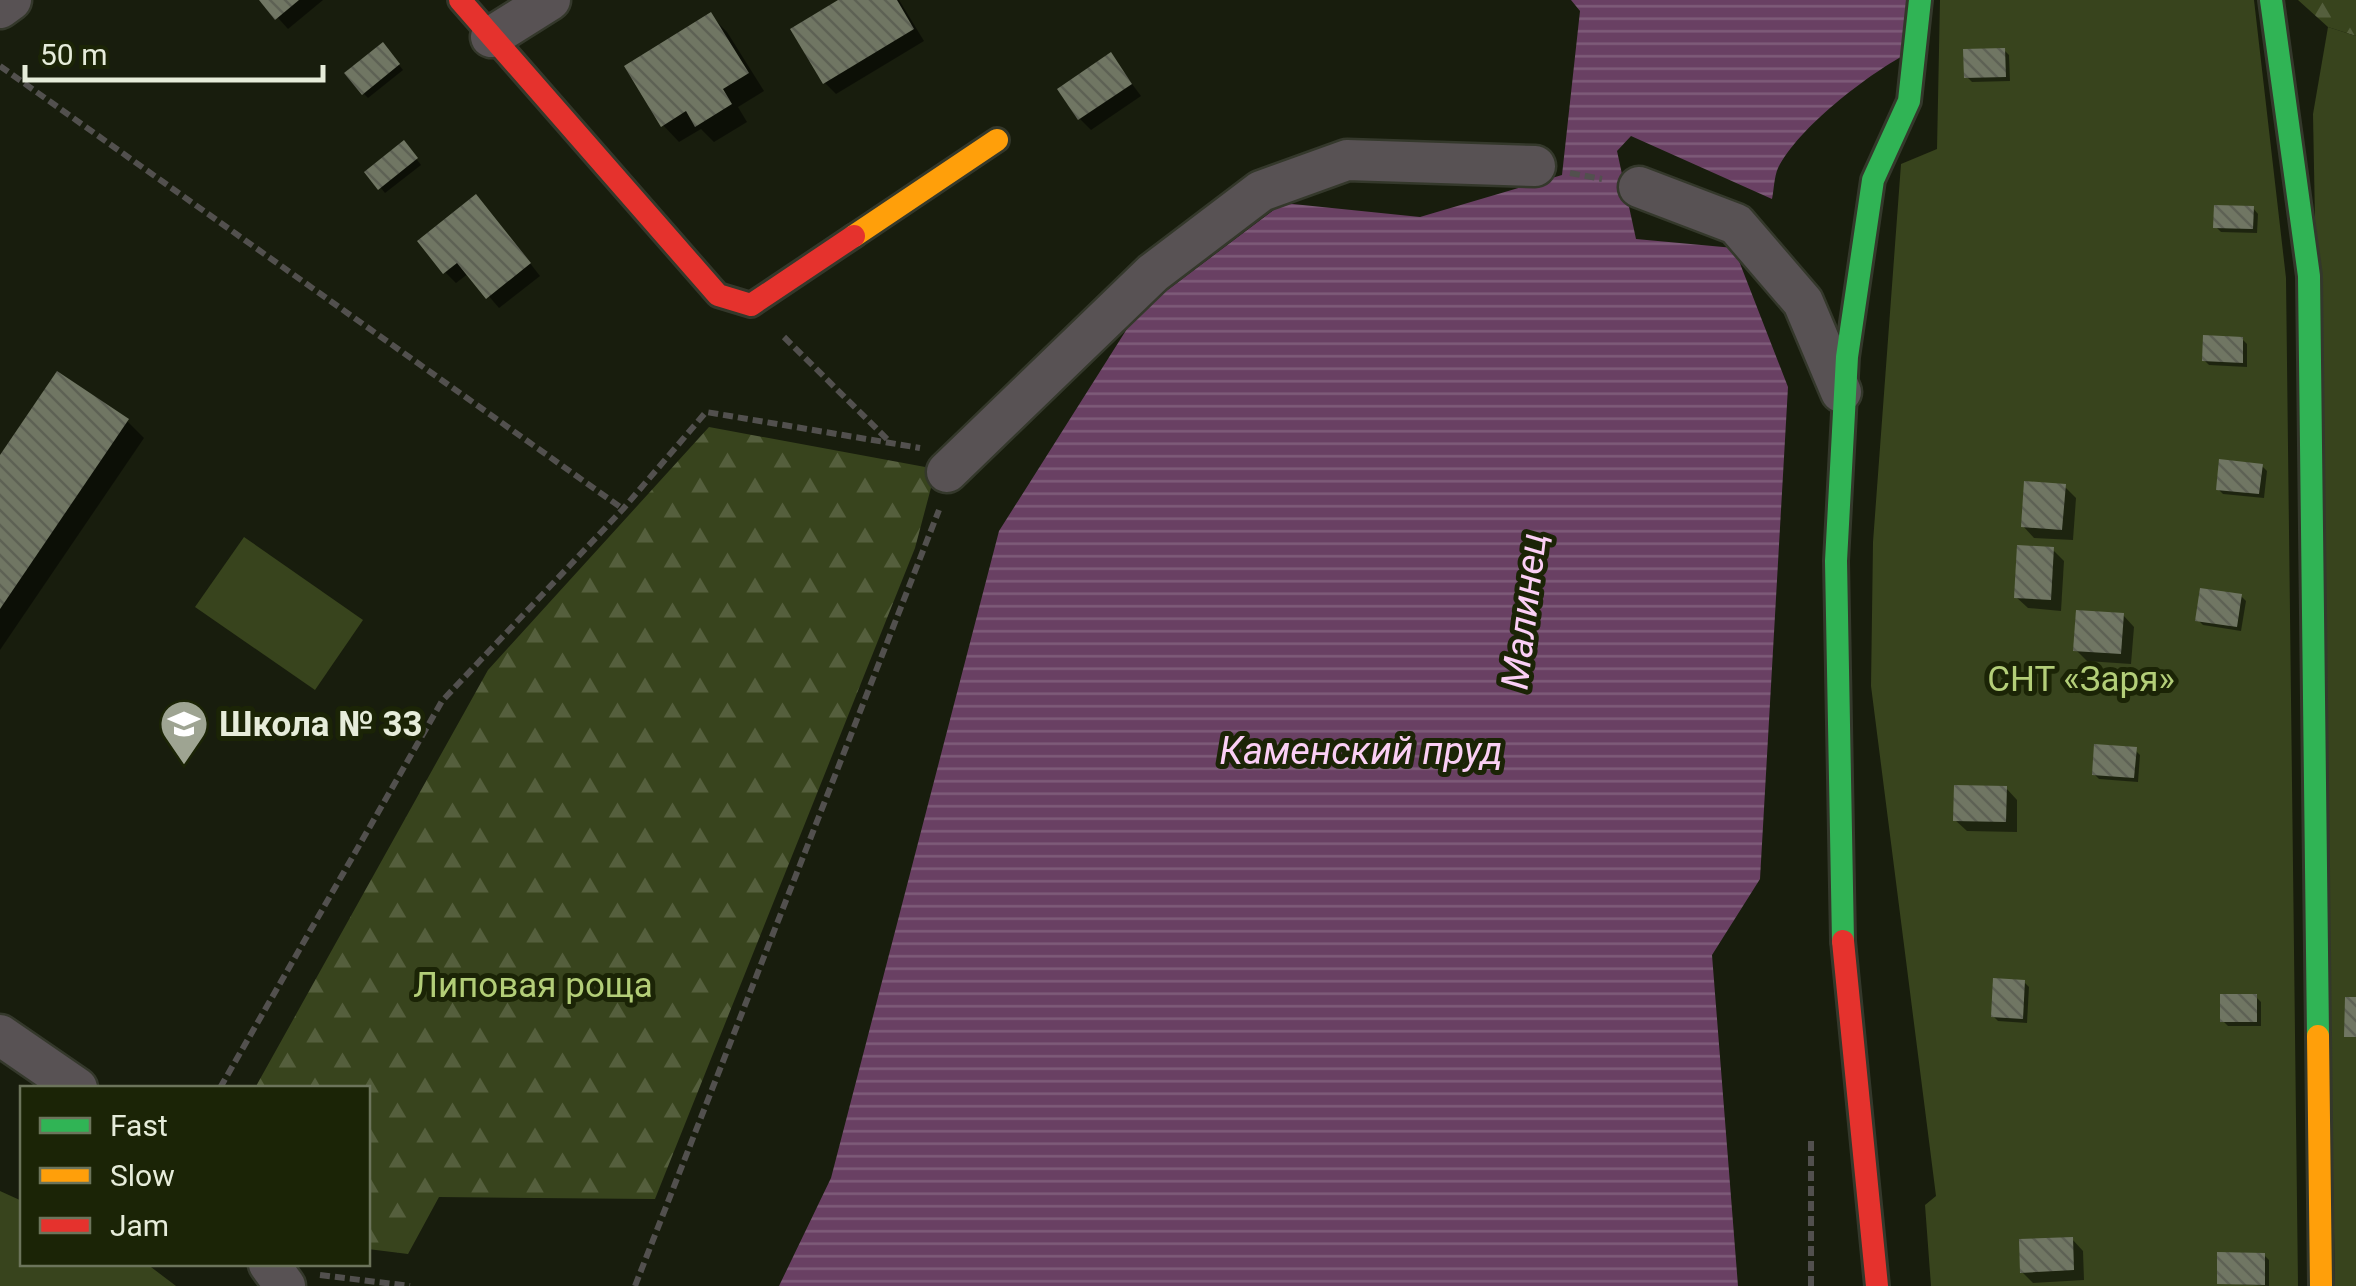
<svg xmlns="http://www.w3.org/2000/svg" width="2356" height="1286" font-family="Roboto,sans-serif">
  <style>
    .forest { fill: url(#forest-firs) }
    .green { fill: #38441d }
    .water { fill: url(#water-rules) }
    .shadow { fill: #0007 }
    .building { fill: url(#building-back-hatch) }
    .lines { fill: none; stroke-linecap: round; stroke-linejoin: round }
    .street-casing { stroke: #34382b; stroke-width: 45 }
    .fast-casing { stroke: #34382b; stroke-width: 28 }
    .slow-casing { stroke: #34382b; stroke-width: 28 }
    .jam-casing { stroke: #34382b; stroke-width: 28 }
    .path { stroke: #52504e; stroke-width: 6; stroke-dasharray: 10 5; stroke-linecap: butt }
    .street { stroke: #585254; stroke-width: 40 }
    .fast { stroke: #30b455; stroke-width: 22 }
    .slow { stroke: #ff9f0a; stroke-width: 22 }
    .jam { stroke: #e5322d; stroke-width: 22 }
    .labels { text-anchor: middle; stroke-width: 10; stroke-linejoin: round; paint-order: stroke }
    .park-label { font-size: 35px; fill: #b3ce78; stroke: #1b2406 }
    .poi-label { font-size: 35px; font-weight: bold; fill: #e6ecda; stroke: #1b2406; text-anchor: start }
    .water-label { font-size: 38px; font-style: italic; fill: #fbcff5; stroke: #1b2406 }
  </style>
  <defs>
    <pattern id="forest-firs" width="22" height="20" patternUnits="userSpaceOnUse" patternTransform="scale(2.5)"><rect width="22" height="20" fill="#38441d"/><path d="M5 1l3.5 6h-7zM16 11l3.5 6h-7z" fill="#555f3d"/></pattern>
    <pattern id="water-rules" width="6" height="5" patternUnits="userSpaceOnUse" patternTransform="scale(2.5)"><rect width="6" height="5" fill="#694063"/><path d="M0 2.5h6" fill="none" stroke="#7e5c79"/></pattern>
    <pattern id="building-back-hatch" width="6" height="6" patternUnits="userSpaceOnUse" patternTransform="scale(2.5)"><rect width="6" height="6" fill="#707663"/><path d="M-1 5l2 2M0 0l6 6M5-1l2 2" fill="none" stroke="#5d6154"/></pattern>
  </defs>
  <rect width="100%" height="100%" fill="#181d0d"/>
  <!-- forest -->
  <g class="forest">
    <polygon points="2298,0 2356,0 2356,36 2328,27"/>
    <polygon points="709,427 936,469 915,548 655,1199 439,1197 408,1254 368,1249 368,1088 255,1088 488,670"/>
  </g>
  <!-- green -->
  <g class="green">
    <polygon points="1940,0 2254,0 2286,278 2298,1286 1931,1286 1925,1205 1936,1196 1871,686 1873,542 1901,164 1937,149"/>
    <polygon points="2328,27 2356,36 2356,1286 2335,1286 2313,114"/>
    <polygon points="244,537 363,620 315,690 195,607"/>
    <polygon points="0,1191 22,1201 22,1264 147,1264 176,1286 0,1286"/>
  </g>
  <!-- water -->
  <path class="water" d="M 1571,0 L 1907,0 L 1906,54 C 1866,76 1799,127 1778,168 C 1774,177 1774,190 1772,199 L 1631,136 L 1617,151 L 1636,239 L 1734,248 L 1788,387 L 1760,879 L 1712,955 L 1738,1286 L 779,1286 L 831,1178 L 999,531 L 1137,313 L 1283,203 L 1420,217 L 1562,175 L 1580,11 Z"/>
  <!-- shadow -->
  <g class="shadow">
    <polygon points="262,0 323,0 288,29"/>
    <polygon points="843,0 899,0 924,41 836,94 825,83"/>
    <polygon points="710,15 727,32 764,91 738,107 747,122 714,142 701,129 679,142 663,125"/>
    <polygon points="387,50 403,70 368,98 364,94"/>
    <polygon points="2004,50 2009,55 2010,81 1972,82 1967,77"/>
    <polygon points="1111,56 1141,96 1091,130 1080,119"/>
    <polygon points="408,148 421,165 385,193 368,172"/>
    <polygon points="487,208 540,276 499,308 469,273 456,283 445,272"/>
    <polygon points="2253,208 2258,214 2257,233 2221,232 2216,227"/>
    <polygon points="2242,339 2247,344 2247,367 2209,365 2204,360"/>
    <polygon points="127,421 144,438 0,650 0,459"/>
    <polygon points="2262,466 2267,471 2264,498 2223,494 2218,489"/>
    <polygon points="2065,487 2076,498 2073,540 2034,538 2023,526"/>
    <polygon points="2053,550 2064,561 2061,611 2028,608 2016,597"/>
    <polygon points="2241,596 2246,601 2241,631 2203,625 2198,620"/>
    <polygon points="2123,615 2134,627 2131,664 2087,661 2076,650"/>
    <polygon points="2135,750 2140,755 2138,782 2099,779 2094,774"/>
    <polygon points="2006,788 2017,800 2017,832 1967,831 1955,820"/>
    <polygon points="2024,982 2029,987 2027,1023 1998,1021 1993,1016"/>
    <polygon points="2256,997 2261,1002 2261,1026 2228,1026 2223,1021"/>
    <polygon points="2072,1239 2083,1251 2084,1280 2033,1283 2022,1272"/>
    <polygon points="2264,1255 2269,1260 2269,1286 2219,1283"/>
  </g>
  <!-- building -->
  <g class="building">
    <polygon points="259,0 299,0 275,20"/>
    <polygon points="838,0 897,0 914,29 823,84 790,29"/>
    <polygon points="711,12 749,73 723,89 732,104 695,127 686,111 661,127 624,66"/>
    <polygon points="383,42 400,64 362,95 344,73"/>
    <polygon points="2005,48 2006,77 1964,78 1963,49"/>
    <polygon points="1111,52 1132,84 1078,120 1057,89"/>
    <polygon points="404,140 418,158 378,190 364,172"/>
    <polygon points="476,194 531,263 486,299 457,263 443,274 417,241"/>
    <polygon points="2214,205 2254,206 2253,229 2213,228"/>
    <polygon points="2203,335 2243,337 2243,363 2202,361"/>
    <polygon points="57,371 129,419 0,609 0,455"/>
    <polygon points="2219,459 2263,464 2259,494 2216,490"/>
    <polygon points="2024,481 2066,484 2062,530 2021,527"/>
    <polygon points="2017,545 2054,547 2051,600 2014,598"/>
    <polygon points="2200,588 2242,594 2237,627 2195,621"/>
    <polygon points="2076,610 2124,613 2121,654 2073,651"/>
    <polygon points="2094,744 2137,747 2134,778 2092,775"/>
    <polygon points="1954,785 2007,786 2006,822 1953,821"/>
    <polygon points="1993,978 2025,980 2023,1019 1991,1017"/>
    <rect x="2220" y="994" width="37" height="28"/>
    <polygon points="2345,997 2356,997 2356,1037 2344,1037"/>
    <polygon points="2073,1237 2074,1270 2020,1273 2019,1239"/>
    <polygon points="2217,1252 2265,1253 2265,1285 2217,1284"/>
  </g>
  <g class="lines">
    <!-- street casing -->
    <g class="street-casing">
      <g id="street">
        <polyline points="0,8 11,0"/>
        <polyline points="491,37 550,0"/>
        <polyline points="1639,187 1736,224 1803,302 1841,392"/>
        <polyline points="947,472 1153,273 1261,191 1347,160 1535,166"/>
        <polyline points="0,1035 77,1088"/>
        <polyline points="269,1264 285,1286"/>
      </g>
    </g>
    <!-- fast casing -->
    <g class="fast-casing">
      <g id="fast">
        <polyline points="2271,0 2309,276 2318,1036"/>
        <polyline points="1843,941 1836,561 1847,357 1873,180 1909,101 1920,0"/>
      </g>
    </g>
    <!-- slow casing -->
    <g class="slow-casing">
      <g id="slow">
        <polyline points="854,236 997,140"/>
        <polyline points="2318,1036 2321,1286"/>
      </g>
    </g>
    <!-- jam casing -->
    <g class="jam-casing">
      <g id="jam">
        <polyline points="460,0 718,295 751,305 854,236"/>
        <polyline points="1843,941 1877,1286"/>
      </g>
    </g>
    <!-- path -->
    <g class="path">
      <polyline points="0,66 623,509"/>
      <polyline points="1570,173 1602,179"/>
      <polyline points="784,337 889,441"/>
      <polyline points="220,1088 442,701 623,509 706,412 920,448"/>
      <polyline points="320,1275 410,1286"/>
      <polyline points="635,1286 939,510"/>
      <polyline points="1811,1286 1811,1137"/>
    </g>
    <!-- street -->
    <use href="#street" class="street"/>
    <!-- fast -->
    <use href="#fast" class="fast"/>
    <!-- slow -->
    <use href="#slow" class="slow"/>
    <!-- jam -->
    <use href="#jam" class="jam"/>
  </g>
  <!-- icons -->
  <defs>
    <g id="school-pin" transform="scale(2.5)"><path d="M0 17L-7.5 6A9.5 9.5 0 1 1 7.5 6Z" fill="#9ea492" stroke="#1b2406"/><path d="M0-5L7-2L0 1L-7-2ZM-4 1L0 2.5L4 1V4Q0 6-4 4Z" fill="#fff"/></g>
  </defs>
  <g fill-rule="evenodd">
    <use href="#school-pin" x="184" y="724"/>
  </g>
  <g class="labels">
    <!-- park labels -->
    <g class="park-label">
      <text x="2081" y="691">СНТ «Заря»</text>
      <text x="533" y="997">Липовая роща</text>
    </g>
    <!-- poi labels -->
    <g class="poi-label">
      <text x="219" y="736">Школа № 33</text>
    </g>
    <!-- water labels -->
    <g class="water-label">
      <text transform="translate(1524 611) rotate(-83)" y="13">Малинец</text>
      <text x="1361" y="764">Каменский пруд</text>
    </g>
  </g>
  <!-- legend -->
  <rect x="20" y="1086" width="350" height="180" fill="#1b2406" stroke="#6c745b" stroke-width="2.5"/>
  <rect x="40" y="1118" width="50" height="15" fill="#30b455" stroke="#6c745b" stroke-width="2.5"/>
  <text x="110" y="1136" font-size="30" fill="#e6ecda">Fast</text>
  <rect x="40" y="1168" width="50" height="15" fill="#ff9f0a" stroke="#6c745b" stroke-width="2.5"/>
  <text x="110" y="1186" font-size="30" fill="#e6ecda">Slow</text>
  <rect x="40" y="1218" width="50" height="15" fill="#e5322d" stroke="#6c745b" stroke-width="2.5"/>
  <text x="110" y="1236" font-size="30" fill="#e6ecda">Jam</text>
  <!-- scale -->
  <path d="M25 65v15h298v-15" fill="none" stroke="#e6ecda" stroke-width="5"/>
  <text x="40" y="65" font-size="30" fill="#e6ecda" stroke="#1b2406" stroke-width="8" paint-order="stroke">50 m</text>
</svg>
